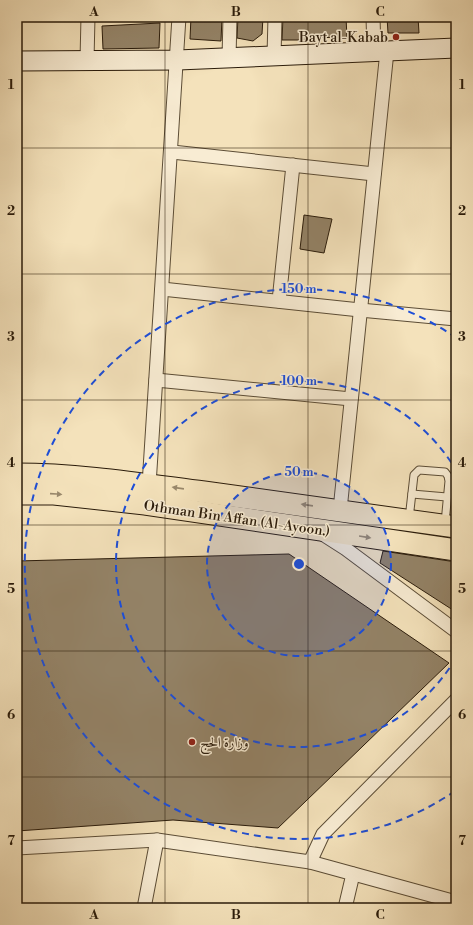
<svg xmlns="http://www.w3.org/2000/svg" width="473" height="925" font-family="'Libre Bodoni',Amiri,serif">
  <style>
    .building { fill: #938266; stroke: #2a1b0a }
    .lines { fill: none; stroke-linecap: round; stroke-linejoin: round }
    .lane-casing { stroke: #5c4d36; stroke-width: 9 }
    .street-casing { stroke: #5c4d36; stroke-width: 15 }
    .secondary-casing { stroke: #2a1b0a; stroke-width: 21 }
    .primary-casing { stroke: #2a1b0a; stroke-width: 23 }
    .lane { stroke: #f8ecd3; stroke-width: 7 }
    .street { stroke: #f8ecd3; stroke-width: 13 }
    .secondary { stroke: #f8ecd3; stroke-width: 19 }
    .primary { stroke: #f4e2bb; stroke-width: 21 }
    .oneway { fill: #99886b }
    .grid { fill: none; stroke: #2a1b0a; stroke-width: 1; stroke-opacity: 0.55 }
    .ring { fill: none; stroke: #1d4ed8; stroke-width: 2; stroke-dasharray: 7 5 }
    .poi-dot { fill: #8f2418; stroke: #f8ecd3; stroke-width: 1.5 }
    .labels { text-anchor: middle; stroke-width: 3; stroke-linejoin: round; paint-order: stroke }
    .poi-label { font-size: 14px; fill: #2a1b0a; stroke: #f8ecd3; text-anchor: end }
    .street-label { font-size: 14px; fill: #2a1b0a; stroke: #f8ecd3 }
    .centre { fill: #1d4ed8; stroke: #f8ecd3; stroke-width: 2 }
    .ring-label { font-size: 12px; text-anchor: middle; font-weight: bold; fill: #1d4ed8; stroke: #f8ecd3; stroke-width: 3; stroke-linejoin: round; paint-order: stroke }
    .neatline { fill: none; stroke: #2a1b0a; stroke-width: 1.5 }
    .grid-label { font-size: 13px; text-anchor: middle; font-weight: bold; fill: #2a1b0a }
  </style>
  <rect width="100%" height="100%" fill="#f4e2bb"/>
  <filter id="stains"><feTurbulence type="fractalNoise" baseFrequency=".005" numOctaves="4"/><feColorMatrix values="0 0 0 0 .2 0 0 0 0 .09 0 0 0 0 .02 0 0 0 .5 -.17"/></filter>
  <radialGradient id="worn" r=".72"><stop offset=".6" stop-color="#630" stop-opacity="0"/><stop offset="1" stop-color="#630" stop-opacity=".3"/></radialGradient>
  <!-- building -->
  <g class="building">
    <polygon points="191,17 222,17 221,41 190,39"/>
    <polygon points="238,17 263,17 262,34 253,41 237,38"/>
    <polygon points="283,17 346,17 347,38 310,37 310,40 282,40"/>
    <polygon points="387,17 418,17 419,33 388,33"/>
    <polygon points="160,23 159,48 103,49 102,26"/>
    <polygon points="304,215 332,219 324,253 300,249"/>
    <polygon points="383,551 456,562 456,612 380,563"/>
    <polygon points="289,554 449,663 278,828 173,820 17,831 17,561"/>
  </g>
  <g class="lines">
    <!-- lane casing -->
    <g class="lane-casing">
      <g id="lane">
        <polyline points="412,494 447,497"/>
        <polyline points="409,519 414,475 419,470 445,472 448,476 449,481 445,523"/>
      </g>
    </g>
    <!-- street casing -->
    <g class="street-casing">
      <g id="street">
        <polyline points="373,17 374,51"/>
        <polyline points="274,56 275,17"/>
        <polyline points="229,58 230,17"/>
        <polyline points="87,60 88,17"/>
        <polyline points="172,152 374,174"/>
        <polyline points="162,289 360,310 456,319"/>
        <polyline points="279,301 293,165"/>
        <polyline points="156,380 351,399"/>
        <polyline points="149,485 179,17"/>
        <polyline points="340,510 387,51"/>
        <polyline points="321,533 346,549 456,631"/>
        <polyline points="17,848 157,840 310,862 456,902"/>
        <polyline points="310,862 323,834 456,700"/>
        <polyline points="144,908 157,840"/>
        <polyline points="345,908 353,874"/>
      </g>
    </g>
    <!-- secondary casing -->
    <g class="secondary-casing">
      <polyline id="secondary" points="17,61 178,60 456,48"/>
    </g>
    <!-- primary casing -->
    <g class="primary-casing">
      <g id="primary">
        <path d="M 17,474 C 80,474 142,484 204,492 C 288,503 372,515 456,527"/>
        <polyline points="17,494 54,494 145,504 456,550"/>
      </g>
    </g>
    <!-- lane -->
    <use href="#lane" class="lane"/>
    <!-- street -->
    <use href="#street" class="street"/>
    <!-- secondary -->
    <use href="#secondary" class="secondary"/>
    <!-- primary -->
    <use href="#primary" class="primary"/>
  </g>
  <!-- one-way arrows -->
  <defs><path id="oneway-solid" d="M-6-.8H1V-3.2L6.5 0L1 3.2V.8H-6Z"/></defs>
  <g class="oneway">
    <use href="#oneway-solid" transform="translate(178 488) rotate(-172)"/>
    <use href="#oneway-solid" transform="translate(56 494) rotate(4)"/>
    <use href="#oneway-solid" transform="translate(307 505) rotate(-172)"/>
    <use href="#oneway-solid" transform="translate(365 537) rotate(9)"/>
  </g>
  <!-- grid -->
  <path class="grid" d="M 165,17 L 165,908M 308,17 L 308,908M 17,148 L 456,148M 17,274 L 456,274M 17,400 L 456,400M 17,525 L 456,525M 17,651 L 456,651M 17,777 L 456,777"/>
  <!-- distance rings -->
  <circle cx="299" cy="564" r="92" fill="#1d4ed8" fill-opacity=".12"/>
  <g class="ring">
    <circle cx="299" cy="564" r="92"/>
    <path d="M456 658A183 183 0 1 1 456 470"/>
    <path d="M455 791A275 275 0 1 1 455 337"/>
  </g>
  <!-- markers -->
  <g class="poi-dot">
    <circle cx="396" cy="37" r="4"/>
    <circle cx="192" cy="742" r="4"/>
  </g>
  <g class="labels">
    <!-- poi labels -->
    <g class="poi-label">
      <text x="388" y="42">Bayt al-Kabab</text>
      <text x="200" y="747" text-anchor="start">وزارة الحج</text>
    </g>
    <!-- street labels -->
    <g class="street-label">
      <text transform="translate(237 518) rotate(8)" y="5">Othman Bin Affan (Al-Ayoon.)</text>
    </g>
  </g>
  <circle cx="299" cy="564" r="6" class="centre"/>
  <g class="ring-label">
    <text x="299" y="293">150 m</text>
    <text x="299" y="385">100 m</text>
    <text x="299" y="476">50 m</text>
  </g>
  <!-- margin -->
  <rect width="473" height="925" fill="none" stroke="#f4e2bb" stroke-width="44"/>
  <rect x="22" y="22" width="429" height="881" class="neatline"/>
  <g class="grid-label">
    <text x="94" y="16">A</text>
    <text x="236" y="16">B</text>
    <text x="380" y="16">C</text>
    <text x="11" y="89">1</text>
    <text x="462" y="89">1</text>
    <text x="11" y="215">2</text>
    <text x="462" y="215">2</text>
    <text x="11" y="341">3</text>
    <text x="462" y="341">3</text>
    <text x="11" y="467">4</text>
    <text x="462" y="467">4</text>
    <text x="11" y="593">5</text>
    <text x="462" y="593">5</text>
    <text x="11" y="719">6</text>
    <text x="462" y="719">6</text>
    <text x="11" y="845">7</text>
    <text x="462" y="845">7</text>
    <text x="94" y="919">A</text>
    <text x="236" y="919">B</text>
    <text x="380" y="919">C</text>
  </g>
  <rect width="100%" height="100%" filter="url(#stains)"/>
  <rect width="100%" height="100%" fill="url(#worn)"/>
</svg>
